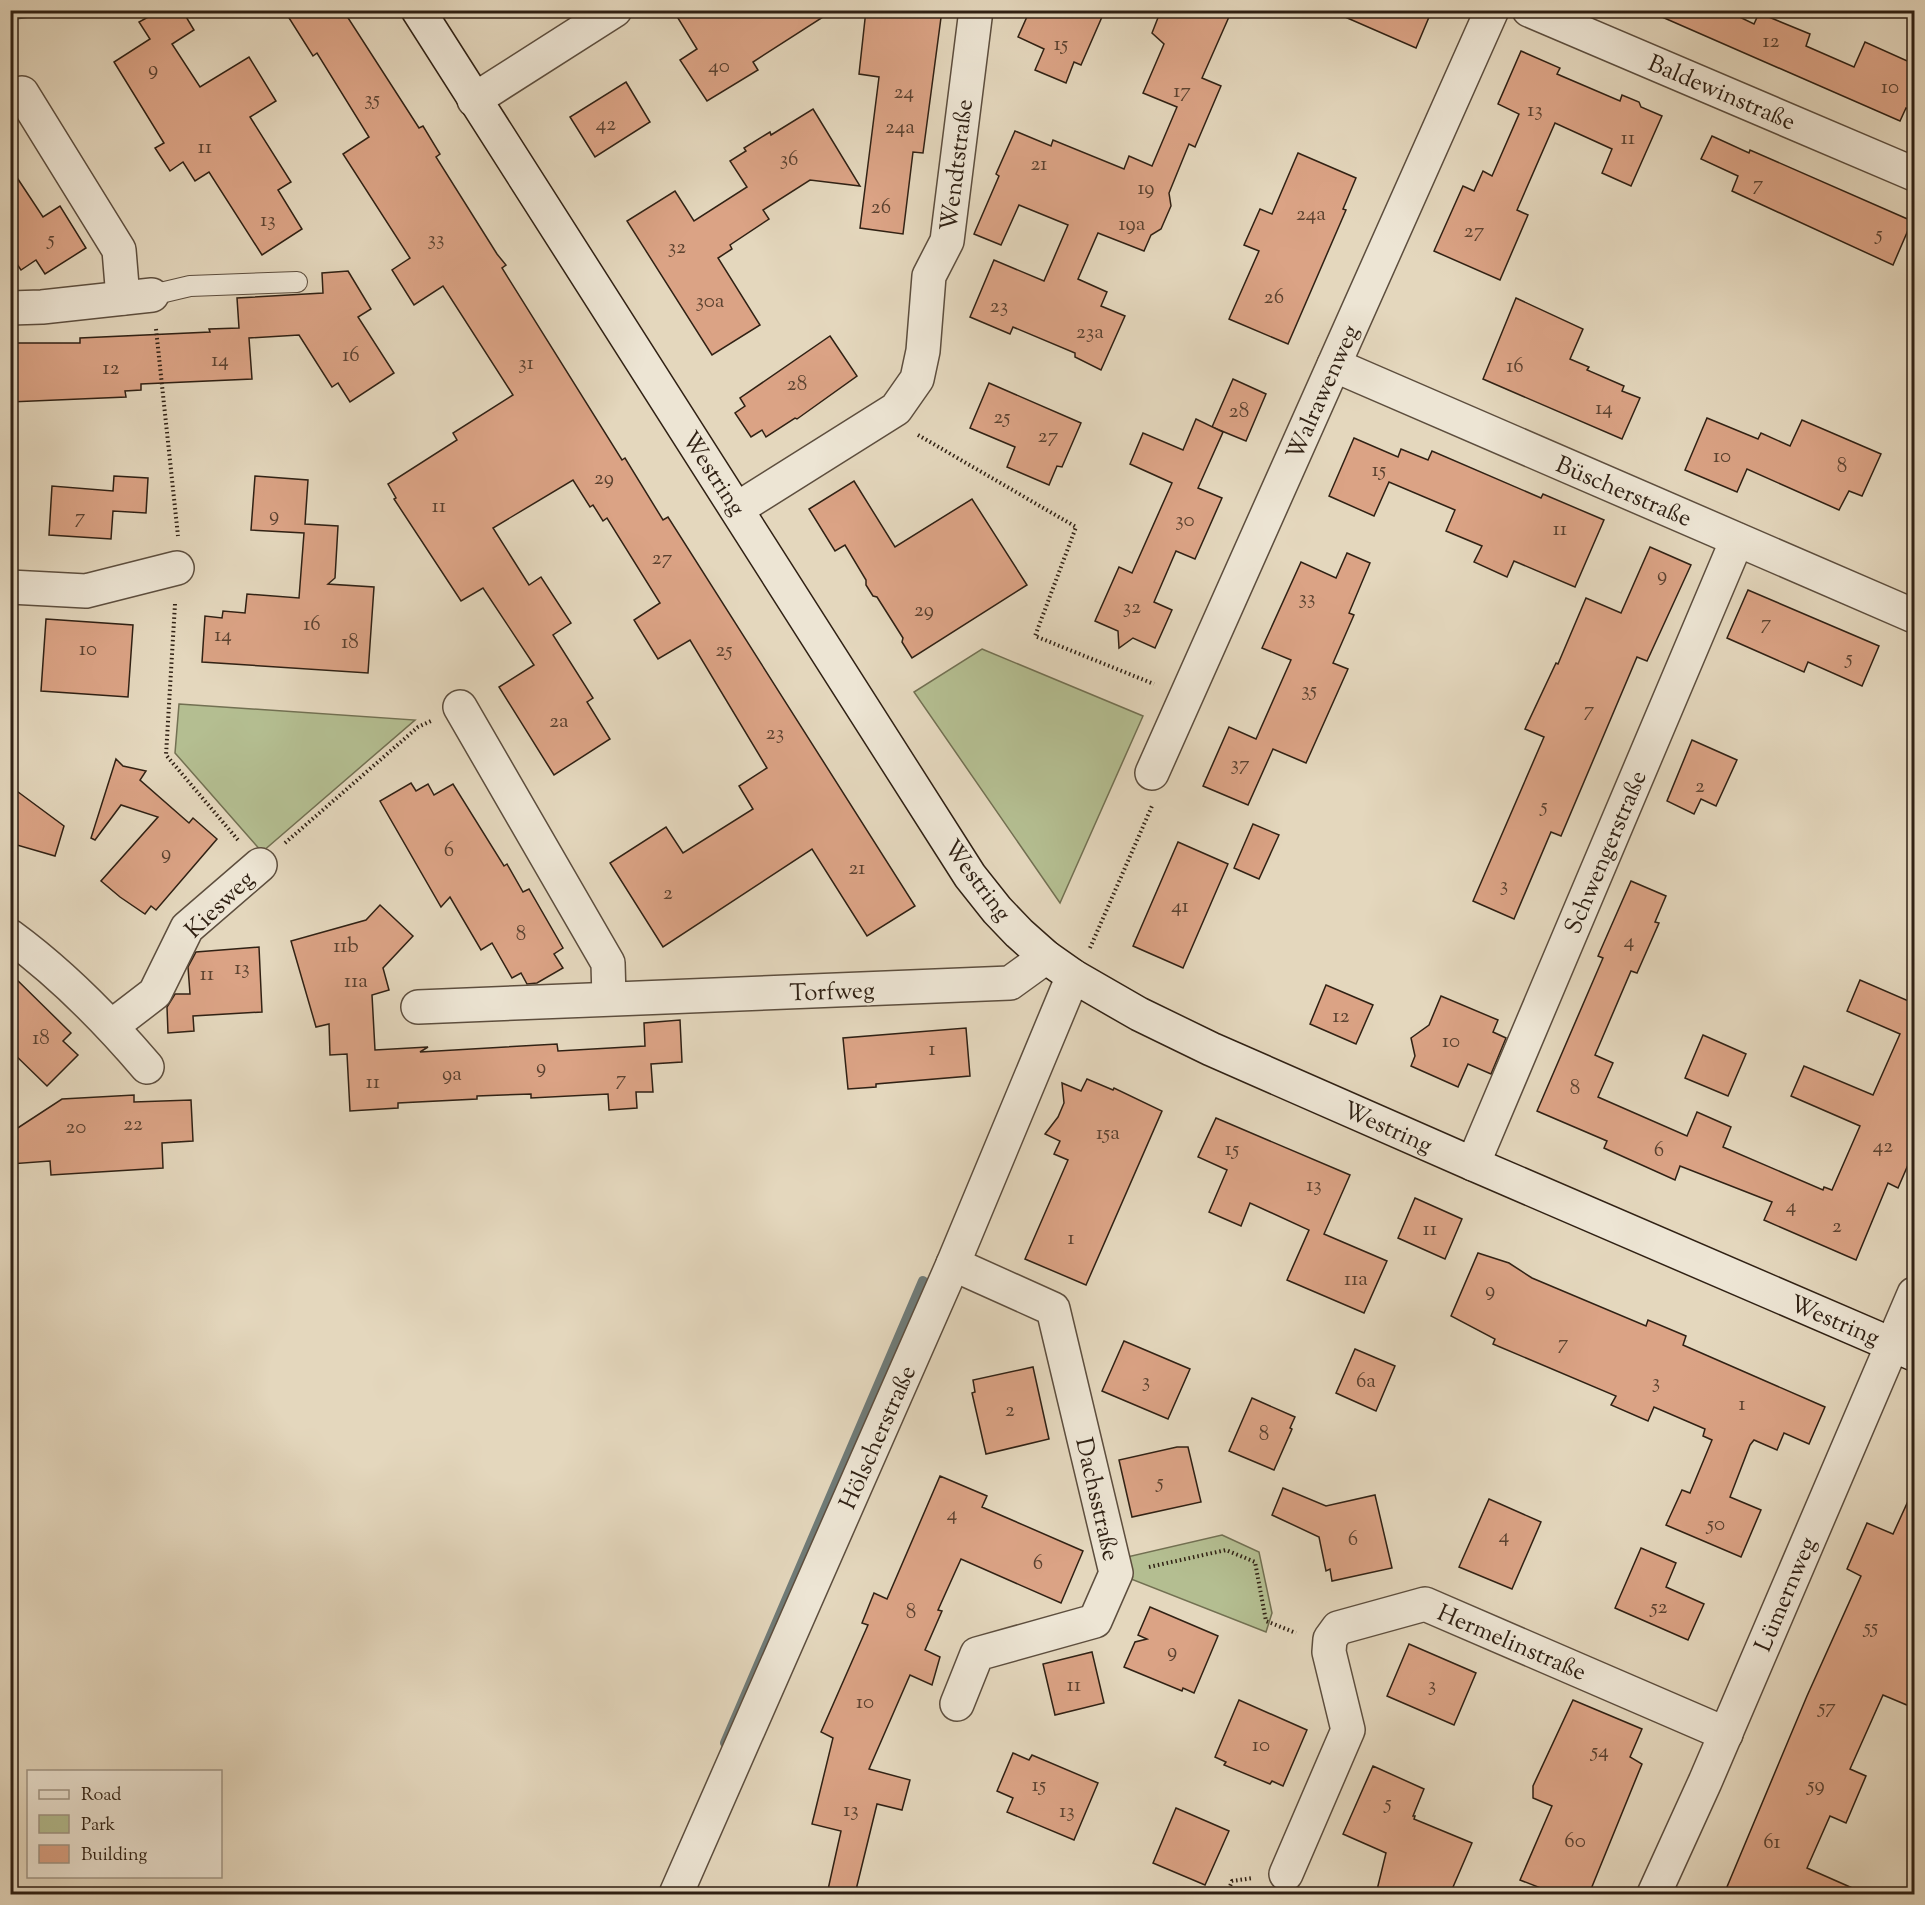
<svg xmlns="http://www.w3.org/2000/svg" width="1925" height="1905" font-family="'Sorts Mill Goudy',serif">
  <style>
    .green { fill: #b4be91; stroke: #727052; stroke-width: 1.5 }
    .water { fill: #99b7ba; stroke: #6f7b78; stroke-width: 1.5 }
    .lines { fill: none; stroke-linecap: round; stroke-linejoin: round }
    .stream { stroke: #6f7b78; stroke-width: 10 }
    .building { fill: #dba385; stroke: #302114; stroke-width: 1.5 }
    .service-casing { stroke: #5d4e3e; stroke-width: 22 }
    .minor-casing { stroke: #5d4e3e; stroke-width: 36 }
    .tertiary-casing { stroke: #5d4e3e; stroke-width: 36 }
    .secondary-casing { stroke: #302114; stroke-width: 36 }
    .path { stroke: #302114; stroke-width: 4; stroke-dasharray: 1.5 3; stroke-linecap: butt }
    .service { stroke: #ede5d4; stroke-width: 20 }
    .minor { stroke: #ede5d4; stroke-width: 33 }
    .tertiary { stroke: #ede5d4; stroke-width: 33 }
    .secondary { stroke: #ede5d4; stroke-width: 33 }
    .labels { text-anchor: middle; stroke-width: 5; stroke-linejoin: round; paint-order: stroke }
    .number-label { font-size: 21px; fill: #5b4230 }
    .street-label { font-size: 24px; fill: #302114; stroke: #ede5d4 }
  </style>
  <rect width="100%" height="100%" fill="#e4d7bd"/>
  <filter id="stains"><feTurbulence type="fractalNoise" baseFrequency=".00333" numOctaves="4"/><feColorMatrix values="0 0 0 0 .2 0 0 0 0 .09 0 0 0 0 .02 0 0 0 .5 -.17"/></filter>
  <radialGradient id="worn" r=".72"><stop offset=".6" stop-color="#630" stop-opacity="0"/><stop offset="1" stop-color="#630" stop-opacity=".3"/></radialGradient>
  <!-- green -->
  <g class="green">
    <polygon points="982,649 1143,716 1060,903 914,692"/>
    <polygon points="179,704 415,720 262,852 175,753"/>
    <polygon points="1222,1535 1259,1552 1272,1613 1266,1632 1131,1579 1127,1557"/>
  </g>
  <!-- water -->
  <polygon class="water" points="10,11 11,10 66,11 11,20"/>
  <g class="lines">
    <!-- stream -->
    <polyline class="stream" points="725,1743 923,1281"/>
  </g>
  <!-- building -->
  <g class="building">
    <polygon points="161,10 182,10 194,30 172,44 200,87 249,57 276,101 250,117 291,182 278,190 302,229 262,255 209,172 195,181 183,162 170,171 155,148 164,143 114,62 150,39 139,22"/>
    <polygon points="284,10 343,10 419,128 423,126 440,154 436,157 497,254 506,265 502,268 622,460 625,458 663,520 668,517 915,906 867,936 812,849 663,947 610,863 666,827 683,853 753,809 739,786 767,768 690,640 658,659 634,620 660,603 607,518 603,521 593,505 590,507 573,480 493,528 529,585 541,577 571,623 553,635 593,698 587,702 610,739 554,775 499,687 534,665 483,588 461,601 394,499 396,498 388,484 457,440 453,433 513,395 443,286 414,305 392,270 410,258 343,154 369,137 317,53 313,56"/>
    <polygon points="673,10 834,10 753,62 758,70 707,101 680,60 697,49"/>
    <polygon points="866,10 942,10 923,153 913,152 903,234 860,228 879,77 859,74"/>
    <polygon points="1030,10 1105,10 1081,65 1074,62 1066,83 1035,70 1044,49 1018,37"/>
    <polygon points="1161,10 1232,10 1202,78 1221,86 1195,147 1189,144 1169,193 1171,206 1161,229 1151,235 1144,251 1098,233 1078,279 1107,292 1101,306 1125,316 1101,370 1075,357 1075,353 1013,327 1010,334 970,317 994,260 1044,281 1068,225 1019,205 1001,245 974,234 999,176 996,174 1015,131 1051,146 1053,140 1124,169 1129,156 1152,166 1177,107 1143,93 1164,44 1152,33"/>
    <polygon points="1329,10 1432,10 1416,48"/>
    <polygon points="1646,10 1725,10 1754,24 1759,13 1810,34 1806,46 1854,67 1865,42 1914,64 1914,112 1906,108 1900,121"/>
    <polygon points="1521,51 1560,68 1557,74 1620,101 1622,95 1639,102 1641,107 1662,116 1631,186 1602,173 1612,149 1555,123 1517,210 1528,215 1500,280 1434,251 1463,186 1474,191 1483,171 1492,176 1519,114 1498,104"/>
    <polygon points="626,82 650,122 595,157 570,117"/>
    <polygon points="813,109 860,186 810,180 763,210 769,219 730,245 732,249 718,258 760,325 712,355 627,221 675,191 694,221 747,187 730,161 746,151 744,148 770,132 771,135"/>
    <polygon points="1712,136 1749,153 1750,150 1912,221 1893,265 1732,191 1738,176 1701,159"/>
    <polygon points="1298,153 1356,178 1343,209 1346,210 1288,344 1229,319 1259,251 1244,245 1260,209 1272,214"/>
    <polygon points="10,167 43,217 60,206 86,248 45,274 36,260 21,270 10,254"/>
    <polygon points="348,271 371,309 358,317 394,373 350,402 338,383 332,387 299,335 249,338 252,379 141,384 141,390 125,391 126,397 10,402 10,343 80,343 80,338 210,332 209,329 239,328 237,298 323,293 322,273"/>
    <polygon points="1516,298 1583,329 1570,359 1589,367 1587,370 1624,386 1622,391 1640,398 1622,439 1483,379"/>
    <polygon points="830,336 857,376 797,419 795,418 766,437 762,430 751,437 735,413 745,406 740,398"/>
    <polygon points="1233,379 1266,394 1246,441 1212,427"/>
    <polygon points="989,383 1081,423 1062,467 1057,466 1049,485 1007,467 1015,447 970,428"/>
    <polygon points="1707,418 1758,439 1761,433 1790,446 1802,420 1881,454 1862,496 1849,491 1839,510 1747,469 1737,492 1685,470"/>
    <polygon points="1196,419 1223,432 1198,488 1222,498 1195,559 1176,551 1154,602 1172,610 1155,648 1133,638 1119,648 1118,631 1095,621 1119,567 1132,573 1172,483 1130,464 1143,433 1183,450"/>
    <polygon points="1354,438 1398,457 1401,449 1428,460 1432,451 1541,498 1543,494 1604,520 1575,587 1514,561 1507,577 1474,562 1482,546 1446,531 1455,510 1389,482 1374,516 1329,496"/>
    <polygon points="114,476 148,478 146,513 113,511 111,539 49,535 52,486 113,491"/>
    <polygon points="255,476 308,480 305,524 338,526 335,578 328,584 374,587 368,673 202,662 205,616 222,618 223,611 245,613 247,594 299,598 304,533 251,530"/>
    <polygon points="854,481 895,547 972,499 1027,585 912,658 902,642 903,638 877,597 873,596 866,585 866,580 845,545 835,551 809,509"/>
    <polygon points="1650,547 1691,565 1647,661 1637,657 1561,836 1551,832 1514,919 1473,901 1544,737 1525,729 1556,663 1558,664 1586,598 1621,613"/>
    <polygon points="1347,553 1370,563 1349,613 1354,615 1333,663 1348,669 1306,763 1273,749 1248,805 1203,786 1229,727 1256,739 1291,660 1262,648 1301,562 1336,578"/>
    <polygon points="1748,590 1879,646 1862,686 1808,662 1804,672 1727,638"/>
    <polygon points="46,619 133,625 128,697 41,691"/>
    <polygon points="1692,740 1737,760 1716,806 1701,799 1694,814 1667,801"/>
    <polygon points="116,759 123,766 146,771 140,780 189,823 193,818 217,839 156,910 151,906 145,914 120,897 101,881 158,817 121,805 95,840 91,838"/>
    <polygon points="411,783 416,791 428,784 434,795 453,784 504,866 507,864 523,892 529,889 563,948 554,954 563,968 537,983 527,984 521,973 512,978 492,943 481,950 450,897 441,907 380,801"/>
    <polygon points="10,786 64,826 55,856 10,843"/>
    <polygon points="1253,824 1279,835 1259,879 1234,868"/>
    <polygon points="1178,842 1228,864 1183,968 1133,946"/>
    <polygon points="1631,881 1666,896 1655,922 1659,923 1637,973 1631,971 1595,1055 1613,1063 1598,1097 1687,1136 1697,1112 1731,1127 1723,1147 1823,1190 1824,1187 1832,1190 1860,1126 1791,1096 1804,1066 1873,1095 1900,1034 1847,1011 1860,980 1913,1003 1914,1000 1914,1151 1898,1188 1888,1183 1856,1260 1764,1220 1772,1202 1680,1166 1675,1180 1604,1148 1607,1141 1537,1111 1603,958 1598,956"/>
    <polygon points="380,905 413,936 383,968 389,990 372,995 375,1050 428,1047 420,1052 557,1044 558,1051 645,1046 644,1023 680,1020 682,1062 651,1064 653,1092 636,1092 637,1108 609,1110 608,1094 531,1098 531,1094 477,1096 477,1099 398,1103 398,1108 350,1111 347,1054 330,1055 329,1024 316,1027 291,941 366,920"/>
    <polygon points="259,947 262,1012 193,1016 194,1031 168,1033 167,1007 175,994 190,994 188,967 196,952"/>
    <polygon points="10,973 71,1033 63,1041 78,1055 47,1086 10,1050"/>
    <polygon points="1326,985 1373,1005 1356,1044 1310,1024"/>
    <polygon points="1441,996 1498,1020 1493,1032 1506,1038 1491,1074 1468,1064 1458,1087 1411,1066 1415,1056 1411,1038 1429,1025"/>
    <polygon points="966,1028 970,1076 876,1084 876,1087 848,1089 843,1038"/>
    <polygon points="1703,1035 1746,1054 1728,1096 1685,1078"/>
    <polygon points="1087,1079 1113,1090 1114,1088 1162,1111 1086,1285 1025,1259 1068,1160 1054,1154 1060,1141 1045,1134 1058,1117 1064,1103 1062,1083 1081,1091"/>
    <polygon points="134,1095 134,1102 191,1100 193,1141 162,1143 163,1168 51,1175 50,1161 10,1164 10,1133 62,1099"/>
    <polygon points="1216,1118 1350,1175 1324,1234 1387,1261 1364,1313 1287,1280 1309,1230 1250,1203 1241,1226 1209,1212 1227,1170 1198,1157"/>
    <polygon points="1415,1198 1462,1219 1445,1259 1398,1238"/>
    <polygon points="1478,1253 1509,1263 1532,1278 1646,1326 1648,1320 1686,1336 1683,1345 1825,1407 1809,1444 1784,1433 1777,1450 1754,1440 1750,1445 1730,1497 1761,1510 1741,1557 1666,1525 1682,1490 1690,1493 1712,1440 1703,1436 1705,1429 1654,1407 1648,1421 1611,1405 1616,1396 1493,1344 1495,1339 1451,1316"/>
    <polygon points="1124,1341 1190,1369 1168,1419 1102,1391"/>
    <polygon points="1355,1349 1395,1366 1376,1411 1336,1393"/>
    <polygon points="1033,1367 1049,1439 986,1454 972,1393 975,1392 973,1380"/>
    <polygon points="1252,1398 1295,1417 1290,1428 1292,1429 1274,1470 1229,1451"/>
    <polygon points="1177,1447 1188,1447 1201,1502 1132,1517 1119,1460"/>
    <polygon points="940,1476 987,1496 982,1507 1083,1551 1061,1603 961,1559 938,1610 942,1611 925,1650 940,1657 932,1685 910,1675 869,1769 910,1780 902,1810 877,1804 855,1894 827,1894 841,1831 812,1824 833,1738 821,1732 868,1625 862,1623 874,1593 887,1599"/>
    <polygon points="1283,1488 1326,1506 1375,1495 1392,1568 1332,1581 1330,1569 1326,1571 1319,1537 1272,1515"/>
    <polygon points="1914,1488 1914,1708 1883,1695 1850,1769 1866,1776 1846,1823 1830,1816 1807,1868 1866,1894 1724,1894 1807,1696 1861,1576 1847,1569 1867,1523 1893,1534"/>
    <polygon points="1489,1499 1541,1522 1512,1589 1459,1567"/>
    <polygon points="1641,1548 1676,1563 1666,1587 1704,1604 1688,1640 1615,1608"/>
    <polygon points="1150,1607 1218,1636 1194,1693 1183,1688 1182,1691 1124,1667 1135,1642 1147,1639 1138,1635"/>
    <polygon points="1409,1644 1476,1673 1454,1725 1387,1696"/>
    <polygon points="1092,1652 1104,1703 1055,1715 1043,1664"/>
    <polygon points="1239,1700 1307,1730 1283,1786 1272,1781 1270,1784 1224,1765 1226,1762 1215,1757"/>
    <polygon points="1573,1700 1642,1729 1630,1757 1642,1764 1589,1894 1556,1894 1520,1880 1552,1806 1533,1798 1533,1786"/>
    <polygon points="1013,1753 1029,1760 1032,1755 1098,1783 1074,1840 1007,1812 1013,1798 997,1791"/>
    <polygon points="1373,1766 1424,1789 1413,1816 1415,1816 1414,1819 1472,1843 1450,1894 1376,1894 1386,1853 1343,1834"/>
    <polygon points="1176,1808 1229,1831 1205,1885 1153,1863"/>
  </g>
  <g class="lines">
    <!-- service casing -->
    <g class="service-casing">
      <polyline id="service" points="152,295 190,286 297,282"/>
    </g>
    <!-- minor casing -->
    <g class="minor-casing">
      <g id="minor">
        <polyline points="1529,10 1914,174"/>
        <polyline points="22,93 119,250 123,298"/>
        <polyline points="474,100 615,10"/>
        <polyline points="10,308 42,307 152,295"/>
        <polyline points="1334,365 1914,616"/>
        <polyline points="737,509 896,409 917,379 923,351 929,276 947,241 976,10"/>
        <polyline points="10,587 86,591 177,568"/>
        <polyline points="460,707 608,963 609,998"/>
        <polyline points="1152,773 1492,10"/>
        <path d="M 10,936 C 62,974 106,1019 147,1067"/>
        <polyline points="418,1007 1010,983 1046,957"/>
        <polyline points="112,1026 155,993 187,928 260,865"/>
        <polyline points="1473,1164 1737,540"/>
        <polyline points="953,1264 1053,1309 1116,1573 1095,1621 977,1654 957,1704"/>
        <polyline points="1286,1874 1348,1730 1329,1652 1330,1639 1338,1628 1425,1604 1726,1734"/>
        <polyline points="676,1894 953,1264 1073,976"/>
      </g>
    </g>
    <!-- tertiary casing -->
    <g class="tertiary-casing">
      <polyline id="tertiary" points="1654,1894 1705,1782 1914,1294"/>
    </g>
    <!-- secondary casing -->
    <g class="secondary-casing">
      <polyline id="secondary" points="418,10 970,876 997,910 1019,933 1046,957 1073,976 1139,1014 1211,1049 1473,1164 1914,1354"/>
    </g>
    <!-- path -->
    <g class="path">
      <polyline points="156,329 178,536"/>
      <polyline points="918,435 1076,527 1035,636 1154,684"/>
      <polyline points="175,604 166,755 238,840"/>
      <polyline points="285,843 418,727 431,721"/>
      <polyline points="1090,948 1152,806"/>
      <polyline points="1149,1567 1226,1550 1255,1562 1266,1621 1296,1633"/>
      <polyline points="1227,1894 1232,1881 1253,1878"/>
    </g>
    <!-- service -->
    <use href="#service" class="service"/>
    <!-- minor -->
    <use href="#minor" class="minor"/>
    <!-- tertiary -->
    <use href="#tertiary" class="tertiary"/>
    <!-- secondary -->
    <use href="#secondary" class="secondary"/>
  </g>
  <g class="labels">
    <!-- number labels -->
    <g class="number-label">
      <text x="1771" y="47">12</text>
      <text x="1061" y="50">15</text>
      <text x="719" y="72">40</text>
      <text x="153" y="75">9</text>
      <text x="1890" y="93">10</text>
      <text x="1182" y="97">17</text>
      <text x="904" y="98">24</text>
      <text x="372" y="105">35</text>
      <text x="1535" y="116">13</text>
      <text x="606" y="130">42</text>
      <text x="900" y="133">24a</text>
      <text x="1628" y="144">11</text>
      <text x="205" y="153">11</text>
      <text x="789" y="165">36</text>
      <text x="1039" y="170">21</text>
      <text x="1758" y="190">7</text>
      <text x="1146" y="194">19</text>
      <text x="881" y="213">26</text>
      <text x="1311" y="220">24a</text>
      <text x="268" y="226">13</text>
      <text x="1132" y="230">19a</text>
      <text x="1474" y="237">27</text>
      <text x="1879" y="240">5</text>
      <text x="51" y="245">5</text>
      <text x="436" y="245">33</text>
      <text x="677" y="253">32</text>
      <text x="1274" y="303">26</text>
      <text x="710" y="307">30a</text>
      <text x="999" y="312">23</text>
      <text x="1090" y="338">23a</text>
      <text x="351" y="361">16</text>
      <text x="220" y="366">14</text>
      <text x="526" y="369">31</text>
      <text x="1515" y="372">16</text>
      <text x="111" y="374">12</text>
      <text x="797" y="390">28</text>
      <text x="1604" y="414">14</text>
      <text x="1239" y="417">28</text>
      <text x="1002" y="423">25</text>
      <text x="1048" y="442">27</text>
      <text x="1722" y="462">10</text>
      <text x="1842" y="472">8</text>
      <text x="1379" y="476">15</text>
      <text x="604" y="484">29</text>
      <text x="439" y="512">11</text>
      <text x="274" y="521">9</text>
      <text x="80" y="523">7</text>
      <text x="1185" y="526">30</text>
      <text x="1560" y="535">11</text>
      <text x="662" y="564">27</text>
      <text x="1662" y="581">9</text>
      <text x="1307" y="604">33</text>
      <text x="1132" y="613">32</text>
      <text x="924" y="616">29</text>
      <text x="1766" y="629">7</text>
      <text x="312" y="630">16</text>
      <text x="223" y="641">14</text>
      <text x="350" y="648">18</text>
      <text x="88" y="655">10</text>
      <text x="724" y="656">25</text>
      <text x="1849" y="664">5</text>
      <text x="1309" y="696">35</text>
      <text x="1589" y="716">7</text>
      <text x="559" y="727">2a</text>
      <text x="775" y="739">23</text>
      <text x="1240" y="770">37</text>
      <text x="1700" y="792">2</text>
      <text x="1544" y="812">5</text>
      <text x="449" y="856">6</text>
      <text x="166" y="859">9</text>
      <text x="857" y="874">21</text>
      <text x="1504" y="891">3</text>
      <text x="668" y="899">2</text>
      <text x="1180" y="912">41</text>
      <text x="521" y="940">8</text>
      <text x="1629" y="947">4</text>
      <text x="346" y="952">11b</text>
      <text x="242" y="974">13</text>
      <text x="207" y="980">11</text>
      <text x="356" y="987">11a</text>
      <text x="1341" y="1022">12</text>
      <text x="41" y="1044">18</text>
      <text x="1451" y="1047">10</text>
      <text x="932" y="1055">1</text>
      <text x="541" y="1073">9</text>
      <text x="452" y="1080">9a</text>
      <text x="621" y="1085">7</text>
      <text x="373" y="1088">11</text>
      <text x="1575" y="1094">8</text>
      <text x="133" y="1130">22</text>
      <text x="76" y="1133">20</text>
      <text x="1108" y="1139">15a</text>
      <text x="1883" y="1152">42</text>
      <text x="1232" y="1155">15</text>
      <text x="1659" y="1156">6</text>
      <text x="1314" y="1191">13</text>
      <text x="1791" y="1212">4</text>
      <text x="1837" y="1232">2</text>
      <text x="1430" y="1235">11</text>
      <text x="1071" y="1244">1</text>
      <text x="1356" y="1285">11a</text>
      <text x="1490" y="1296">9</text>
      <text x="1563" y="1349">7</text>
      <text x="1146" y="1387">3</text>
      <text x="1366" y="1387">6a</text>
      <text x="1656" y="1388">3</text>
      <text x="1742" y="1410">1</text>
      <text x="1010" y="1416">2</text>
      <text x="1264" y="1440">8</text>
      <text x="1160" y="1488">5</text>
      <text x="952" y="1520">4</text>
      <text x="1716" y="1530">50</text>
      <text x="1504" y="1542">4</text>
      <text x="1353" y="1545">6</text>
      <text x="1038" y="1569">6</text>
      <text x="1659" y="1613">52</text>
      <text x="911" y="1618">8</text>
      <text x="1871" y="1633">55</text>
      <text x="1172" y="1657">9</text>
      <text x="1074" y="1691">11</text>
      <text x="1432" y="1691">3</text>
      <text x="865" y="1708">10</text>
      <text x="1827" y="1713">57</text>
      <text x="1261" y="1751">10</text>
      <text x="1600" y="1757">54</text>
      <text x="1039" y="1791">15</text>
      <text x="1816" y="1791">59</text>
      <text x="1388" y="1809">5</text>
      <text x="851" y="1816">13</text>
      <text x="1067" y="1817">13</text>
      <text x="1575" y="1847">60</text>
      <text x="1772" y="1848">61</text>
    </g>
    <!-- street labels -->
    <g class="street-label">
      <text transform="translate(1722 92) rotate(23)" y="8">Baldewinstraße</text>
      <text transform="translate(956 165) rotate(-83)" y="8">Wendtstraße</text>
      <text transform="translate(1322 392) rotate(-66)" y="8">Walrawenweg</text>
      <text transform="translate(714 473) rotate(57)" y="8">Westring</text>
      <text transform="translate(1624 491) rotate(23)" y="8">Büscherstraße</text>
      <text transform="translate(1605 852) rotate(-67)" y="8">Schwengerstraße</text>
      <text transform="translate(978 880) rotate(53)" y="8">Westring</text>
      <text transform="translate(219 904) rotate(-44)" y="8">Kiesweg</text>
      <text transform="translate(832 991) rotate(-2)" y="8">Torfweg</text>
      <text transform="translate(1388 1127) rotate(24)" y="8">Westring</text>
      <text transform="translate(1835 1320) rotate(23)" y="8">Westring</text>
      <text transform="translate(877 1437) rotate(-66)" y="8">Hölscherstraße</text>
      <text transform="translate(1098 1499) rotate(77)" y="8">Dachsstraße</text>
      <text transform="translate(1785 1594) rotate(-67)" y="8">Lümernweg</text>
      <text transform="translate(1512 1642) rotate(23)" y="8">Hermelinstraße</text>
    </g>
  </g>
  <!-- margin -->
  <rect width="1925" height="1905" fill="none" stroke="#e4d7bd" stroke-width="36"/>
  <rect x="12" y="12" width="1901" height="1881" fill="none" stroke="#302114" stroke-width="3"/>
  <rect x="18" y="18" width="1889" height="1869" fill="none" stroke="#302114" stroke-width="1.5"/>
  <!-- legend -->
  <rect x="27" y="1770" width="195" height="108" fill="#ede5d4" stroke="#a19787" stroke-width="1.5"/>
  <rect x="39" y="1790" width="30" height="9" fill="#ede5d4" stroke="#a19787" stroke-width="1.5"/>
  <text x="81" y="1800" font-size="18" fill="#302114">Road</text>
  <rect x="39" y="1815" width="30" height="18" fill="#b4be91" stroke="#a19787" stroke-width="1.5"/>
  <text x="81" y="1830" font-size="18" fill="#302114">Park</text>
  <rect x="39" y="1845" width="30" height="18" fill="#dba385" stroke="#a19787" stroke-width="1.5"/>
  <text x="81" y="1860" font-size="18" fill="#302114">Building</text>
  <rect width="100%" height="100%" filter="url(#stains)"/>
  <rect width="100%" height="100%" fill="url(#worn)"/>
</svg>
